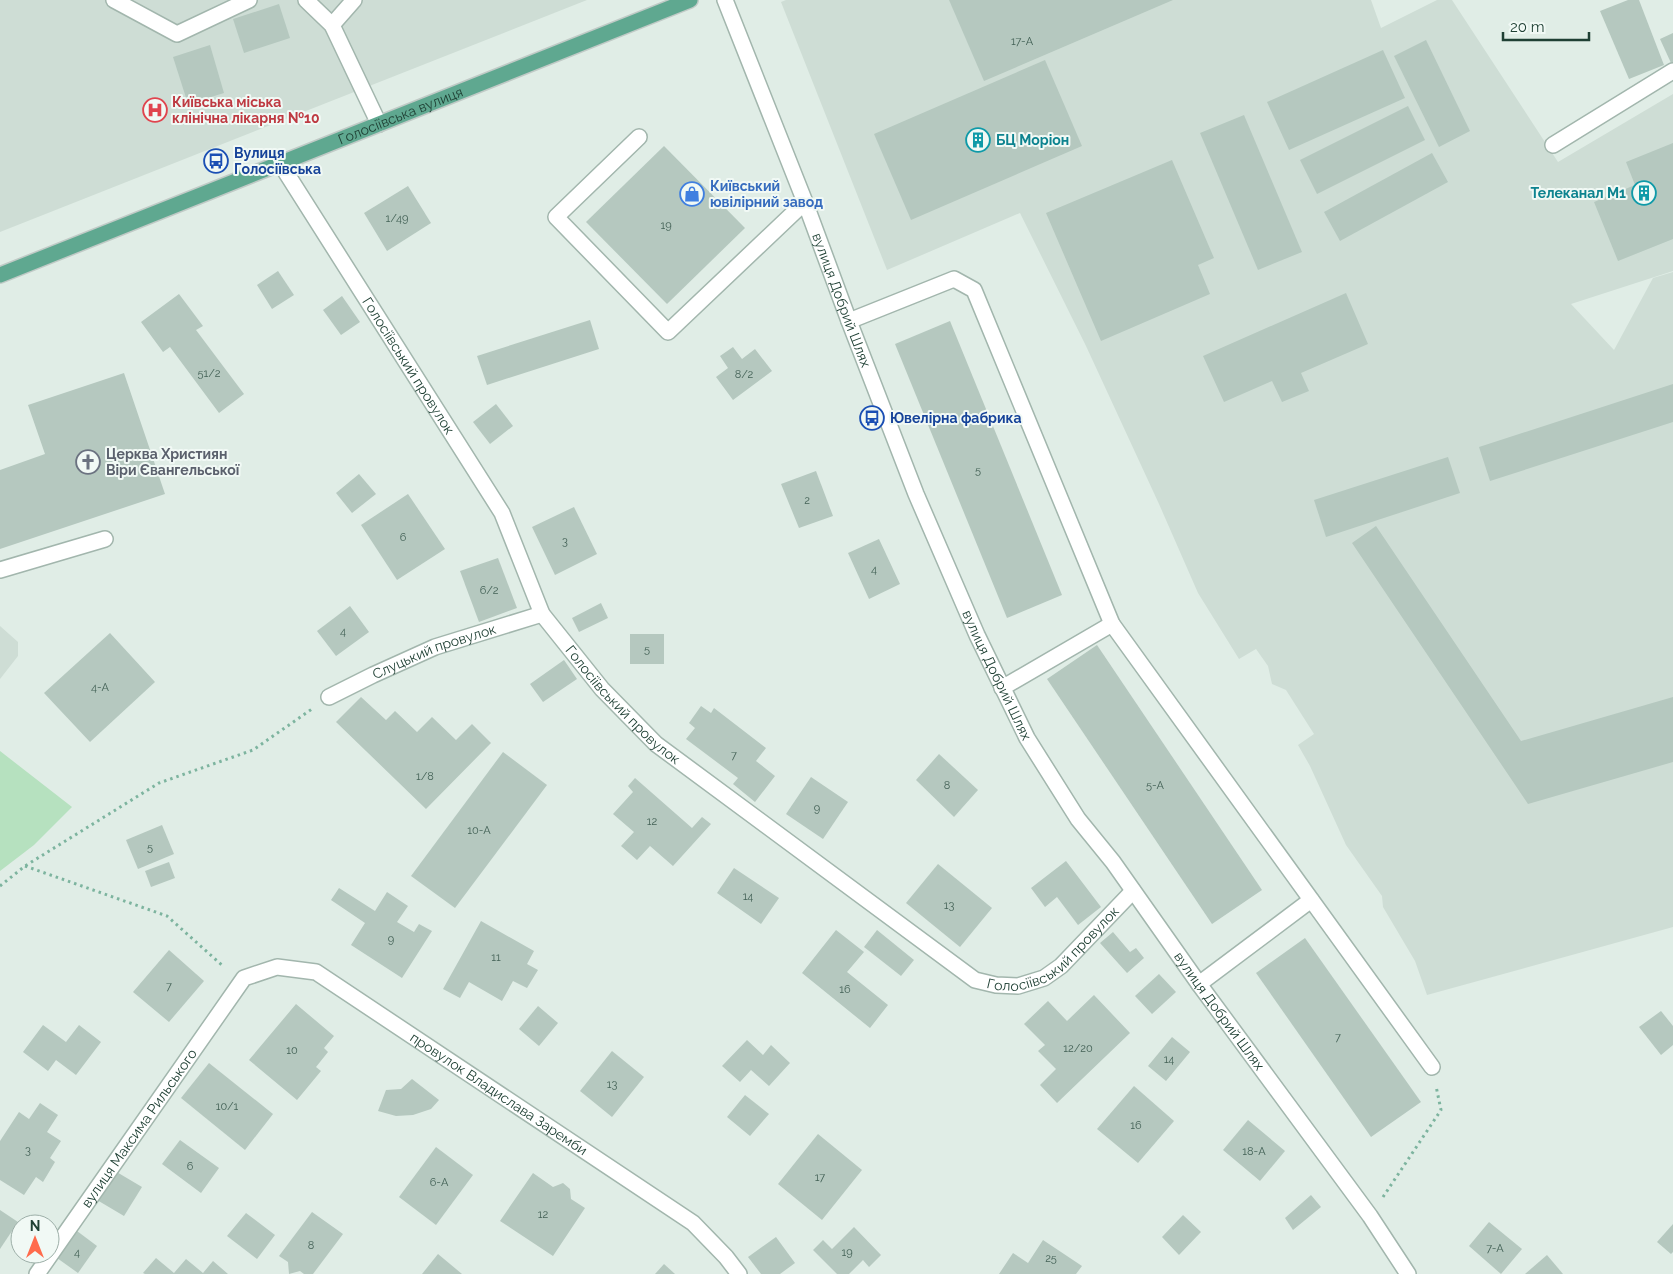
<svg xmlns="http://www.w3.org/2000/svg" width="1673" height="1274" font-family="Raleway,sans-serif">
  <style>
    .built { fill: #ceddd5 }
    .green { fill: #b6e1bf }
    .building { fill: #b5c8bf }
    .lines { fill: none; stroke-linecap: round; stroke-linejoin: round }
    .minor-casing { stroke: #a2b6ad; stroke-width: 18 }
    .major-casing { stroke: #c0cac6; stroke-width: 18 }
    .path { stroke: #7db49f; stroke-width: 3; stroke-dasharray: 2.5 4; stroke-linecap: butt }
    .minor { stroke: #fff; stroke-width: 15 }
    .major { stroke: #5fa890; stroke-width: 15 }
    .labels { text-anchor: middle; stroke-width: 4; stroke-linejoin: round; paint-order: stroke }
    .number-label { font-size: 11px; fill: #446257 }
    .health-label { font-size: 14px; font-weight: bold; fill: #be3a42; stroke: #f1f9f5; text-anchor: start }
    .street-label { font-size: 14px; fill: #1f4034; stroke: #f1f9f5 }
    .culture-label { font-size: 14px; font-weight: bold; fill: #0d838f; stroke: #f1f9f5; text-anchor: start }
    .transit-label { font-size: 14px; font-weight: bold; fill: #164399; stroke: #f1f9f5; text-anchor: start }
    .shop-label { font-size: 14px; font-weight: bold; fill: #366cbe; stroke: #f1f9f5; text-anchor: start }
    .worship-label { font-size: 14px; font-weight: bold; fill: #5b616d; stroke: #f1f9f5; text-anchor: start }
  </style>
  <rect width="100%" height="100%" fill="#e0ede6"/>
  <!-- built -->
  <g class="built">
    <polygon points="0,0 587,0 0,232"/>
    <polygon points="786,0 1371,0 1381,28 1437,0 1452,0 1558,162 1673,94 1673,271 1571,304 1614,350 1653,278 1673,272 1673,927 1427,995 1415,961 1383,907 1382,896 1346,845 1310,766 1298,745 1314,734 1286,690 1272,684 1268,666 1256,649 1239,659 1198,593 1159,504 1086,346 1020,213 887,270 781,2"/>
    <polygon points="0,626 18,642 18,656 0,679"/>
  </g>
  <!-- green -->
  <polygon class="green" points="0,751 72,807 34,845 0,871"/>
  <!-- building -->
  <g class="building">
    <polygon points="949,0 1173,0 984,81"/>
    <polygon points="1628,0 1639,0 1664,65 1629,79 1600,11"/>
    <polygon points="279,4 290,38 244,53 233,19"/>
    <polygon points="1673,33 1673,62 1671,63 1660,39"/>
    <polygon points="1426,40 1470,131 1439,147 1394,56"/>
    <polygon points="210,45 224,93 188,104 173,57"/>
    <polygon points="1383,50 1405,98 1289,150 1267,102"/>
    <polygon points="1045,60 1082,146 911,220 874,134"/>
    <polygon points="1408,106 1425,140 1317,194 1300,160"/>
    <polygon points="1244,115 1302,252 1258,270 1200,133"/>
    <polygon points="1673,143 1673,239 1618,261 1594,202 1635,185 1626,162"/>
    <polygon points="664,146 745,228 667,304 586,222"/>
    <polygon points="1432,153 1448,182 1340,241 1324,212"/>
    <polygon points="1172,160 1214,258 1198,265 1210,294 1101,341 1046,213"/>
    <polygon points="408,186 431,223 387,251 364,213"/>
    <polygon points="278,271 294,295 272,309 257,285"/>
    <polygon points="1346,293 1368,344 1301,373 1309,391 1282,402 1272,381 1224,402 1203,356"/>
    <polygon points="179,294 203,326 196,330 244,394 219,413 170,347 163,352 141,322"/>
    <polygon points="342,296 360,322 341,335 323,310"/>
    <polygon points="590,320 599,349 487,385 477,356"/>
    <polygon points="950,321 1062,595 1007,618 895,344"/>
    <polygon points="733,347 742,359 755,349 772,371 733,400 716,377 728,368 720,356"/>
    <polygon points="124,373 165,494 0,549 0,470 45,454 28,405"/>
    <polygon points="1673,384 1673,422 1490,481 1479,447"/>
    <polygon points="496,404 513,426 490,444 473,422"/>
    <polygon points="1448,457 1460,493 1326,537 1314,500"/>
    <polygon points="816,471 833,516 799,528 781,484"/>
    <polygon points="359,474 376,494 352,513 336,493"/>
    <polygon points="408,494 445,549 397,580 361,525"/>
    <polygon points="574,507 597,554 555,575 532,527"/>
    <polygon points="1376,526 1521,741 1673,697 1673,762 1528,804 1352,543"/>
    <polygon points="879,539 900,584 869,599 848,553"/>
    <polygon points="498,558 517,608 479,622 460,571"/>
    <polygon points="601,603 608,618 579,632 572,618"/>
    <polygon points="350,606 369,632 336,656 317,631"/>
    <polygon points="110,633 155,682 90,742 44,693"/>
    <rect x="630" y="634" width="34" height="30"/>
    <polygon points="1097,645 1262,890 1212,924 1047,679"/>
    <polygon points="564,660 577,679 543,702 530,684"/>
    <polygon points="361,697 386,720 395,711 417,732 432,717 456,740 472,724 491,743 426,809 336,722"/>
    <polygon points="701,706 711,713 714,708 766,748 756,761 775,776 755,802 733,784 738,778 686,739 695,728 689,723"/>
    <polygon points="503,752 547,785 455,908 411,876"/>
    <polygon points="939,754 978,790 954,817 916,780"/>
    <polygon points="811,777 848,802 823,839 786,814"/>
    <polygon points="635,778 692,828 702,817 711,824 673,866 650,846 637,860 621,846 634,832 613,814 633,792 628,786"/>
    <polygon points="162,825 174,854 138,869 126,840"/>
    <polygon points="1066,861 1101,907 1078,925 1057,897 1045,907 1031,888"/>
    <polygon points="169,862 175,878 151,887 145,871"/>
    <polygon points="938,864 992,908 960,947 906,903"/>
    <polygon points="734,868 779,898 761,924 717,893"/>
    <polygon points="339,888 375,911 387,892 408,906 397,922 414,932 419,924 432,931 402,978 351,945 365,923 331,900"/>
    <polygon points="481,921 534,951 527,964 538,970 527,988 513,981 502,1001 469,982 460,998 443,989"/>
    <polygon points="836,930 864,952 847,972 888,1005 870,1028 802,973"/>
    <polygon points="877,930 914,960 901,976 864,947"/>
    <polygon points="1113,932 1130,952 1136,948 1144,958 1127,973 1100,943"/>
    <polygon points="1305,938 1421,1102 1371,1137 1256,973"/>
    <polygon points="169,950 204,981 169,1022 133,992"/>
    <polygon points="1159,974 1176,992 1152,1014 1135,996"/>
    <polygon points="1094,995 1130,1033 1057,1103 1040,1085 1056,1069 1038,1051 1045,1045 1024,1024 1048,1001 1067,1021"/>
    <polygon points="296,1004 334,1036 324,1048 328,1052 316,1067 321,1071 297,1100 249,1060"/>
    <polygon points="538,1006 558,1023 539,1046 519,1029"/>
    <polygon points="1661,1011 1673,1026 1673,1045 1661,1055 1639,1027"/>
    <polygon points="43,1025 66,1042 79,1025 101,1042 76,1075 56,1060 48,1071 23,1052"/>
    <polygon points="1172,1037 1190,1052 1166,1081 1148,1066"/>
    <polygon points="747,1040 763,1055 771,1045 790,1063 769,1086 751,1070 740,1082 722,1066"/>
    <polygon points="612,1051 644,1077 612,1117 580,1091"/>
    <polygon points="209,1063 273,1114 245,1150 181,1098"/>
    <polygon points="412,1079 439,1100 431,1109 413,1115 396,1116 378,1111 386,1090 401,1089"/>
    <polygon points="1134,1086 1174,1121 1138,1163 1097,1129"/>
    <polygon points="745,1095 769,1114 750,1136 727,1117"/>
    <polygon points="40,1103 58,1115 47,1132 61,1141 50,1158 55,1162 43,1182 36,1177 24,1195 0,1180 0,1141 19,1112 29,1119"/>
    <polygon points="1248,1120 1285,1151 1260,1181 1223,1150"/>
    <polygon points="818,1134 862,1170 822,1220 778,1184"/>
    <polygon points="180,1140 219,1168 201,1193 162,1164"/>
    <polygon points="436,1147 473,1175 436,1225 399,1197"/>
    <polygon points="115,1171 142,1187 124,1216 97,1200"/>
    <polygon points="533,1173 553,1187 563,1183 570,1189 571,1199 585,1208 553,1256 500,1221"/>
    <polygon points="1311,1195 1321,1207 1293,1230 1285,1218"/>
    <polygon points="0,1210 18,1222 0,1249"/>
    <polygon points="312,1212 343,1234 313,1274 304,1274 300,1271 289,1274 288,1262 279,1256"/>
    <polygon points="246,1213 275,1235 257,1259 227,1236"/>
    <polygon points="1183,1215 1201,1232 1179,1255 1162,1237"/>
    <polygon points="1489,1222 1522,1249 1501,1274 1469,1246"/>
    <polygon points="1673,1224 1673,1252 1671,1254 1657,1242"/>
    <polygon points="854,1227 881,1255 869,1267 863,1260 849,1274 837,1274 813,1250 823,1240 832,1249"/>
    <polygon points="77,1231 97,1246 78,1273 57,1258"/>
    <polygon points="776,1237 795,1263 780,1274 761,1274 748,1257"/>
    <polygon points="1043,1240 1082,1266 1076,1274 999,1274 1013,1253 1028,1263"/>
    <polygon points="438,1254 462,1274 422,1274"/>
    <polygon points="1547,1255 1563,1274 1525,1274"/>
    <polygon points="156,1258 174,1273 186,1259 203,1273 213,1261 228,1274 145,1274 143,1273"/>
    <polygon points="664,1264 675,1274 655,1274"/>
  </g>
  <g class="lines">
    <!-- minor casing -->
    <g class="minor-casing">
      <g id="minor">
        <polyline points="114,0 177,34 249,0"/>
        <polyline points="306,0 332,25 379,124"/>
        <path id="s1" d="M 725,0 L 805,202 L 849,321 L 916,494 L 977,635 L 1027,738 L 1078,819 L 1113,862 L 1199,984 L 1370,1216 L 1408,1274"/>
        <polyline points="332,25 354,0"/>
        <polyline points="639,137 556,217 668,332 805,202"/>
        <polyline points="1553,145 1673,71"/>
        <path id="s2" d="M 280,163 L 502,513 L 542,614 L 602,689 L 656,744 L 975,980 L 996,985 L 1018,986 L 1044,978 L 1061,966 L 1133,891"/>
        <polyline points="849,321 954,279 974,290 1112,624 1432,1067"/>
        <polyline points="0,570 105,539"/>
        <polyline points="1002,688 1112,624"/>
        <path id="s3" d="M 329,697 L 373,675 L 435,647 L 542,614"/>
        <polyline points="1199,984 1311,900"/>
        <path id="s4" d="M 37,1274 L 244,978 L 277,967 L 316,972 L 693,1223 L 726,1257 L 739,1274"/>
      </g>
    </g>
    <!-- major casing -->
    <g class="major-casing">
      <g id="major">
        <path id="s5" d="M 0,275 L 690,0"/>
      </g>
    </g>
    <!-- path -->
    <g class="path">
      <polyline points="25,866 167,916 224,967"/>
      <polyline points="0,886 25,866 159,783 253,750 312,709"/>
      <polyline points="1383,1197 1441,1110 1436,1086"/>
    </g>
    <!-- minor -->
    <use href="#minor" class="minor"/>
    <!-- major -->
    <use href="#major" class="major"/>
  </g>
  <!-- icons -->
  <defs>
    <g id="hospital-ring" transform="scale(1.25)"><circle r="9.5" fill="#f1f9f5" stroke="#e0444e" stroke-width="1.5"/><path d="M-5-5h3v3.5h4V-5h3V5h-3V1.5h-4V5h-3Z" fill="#e0444e"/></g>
    <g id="building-ring" transform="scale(1.25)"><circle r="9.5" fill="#f1f9f5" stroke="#0f9aa8" stroke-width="1.5"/><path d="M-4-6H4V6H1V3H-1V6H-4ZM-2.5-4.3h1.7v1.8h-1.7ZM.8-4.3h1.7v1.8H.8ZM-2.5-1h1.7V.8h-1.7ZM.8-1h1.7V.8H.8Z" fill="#0f9aa8"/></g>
    <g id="bus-ring" transform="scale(1.25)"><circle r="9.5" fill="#f1f9f5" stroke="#1a4fb4" stroke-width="1.5"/><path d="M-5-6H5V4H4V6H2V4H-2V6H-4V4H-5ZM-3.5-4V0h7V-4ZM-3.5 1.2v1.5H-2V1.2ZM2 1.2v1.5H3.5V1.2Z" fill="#1a4fb4"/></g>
    <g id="shop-ring" transform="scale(1.25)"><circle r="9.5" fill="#f1f9f5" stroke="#3f7fe0" stroke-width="1.5"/><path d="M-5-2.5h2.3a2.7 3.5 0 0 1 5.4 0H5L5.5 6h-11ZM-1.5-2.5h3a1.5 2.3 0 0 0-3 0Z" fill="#3f7fe0"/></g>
    <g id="church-ring" transform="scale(1.25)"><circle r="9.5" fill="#f1f9f5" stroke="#6b7280" stroke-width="1.5"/><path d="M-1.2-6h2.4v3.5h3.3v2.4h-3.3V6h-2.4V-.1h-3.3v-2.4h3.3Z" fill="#6b7280"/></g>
  </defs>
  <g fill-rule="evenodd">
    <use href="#hospital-ring" x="155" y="110"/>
    <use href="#building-ring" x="978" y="140"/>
    <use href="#bus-ring" x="216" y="161"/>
    <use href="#building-ring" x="1644" y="193"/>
    <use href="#shop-ring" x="692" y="194"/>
    <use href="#bus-ring" x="872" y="418"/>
    <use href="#church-ring" x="88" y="462"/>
  </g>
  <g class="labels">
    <!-- number labels -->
    <g class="number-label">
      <text x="1022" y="45">17-А</text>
      <text x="397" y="222">1/49</text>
      <text x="666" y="229">19</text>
      <text x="209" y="377">51/2</text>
      <text x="744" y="378">8/2</text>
      <text x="978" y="474">5</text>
      <text x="807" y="504">2</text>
      <text x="403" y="541">6</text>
      <text x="565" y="545">3</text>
      <text x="874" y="573">4</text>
      <text x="489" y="594">6/2</text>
      <text x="343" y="635">4</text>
      <text x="647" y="653">5</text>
      <text x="100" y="691">4-А</text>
      <text x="734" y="759">7</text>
      <text x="425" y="780">1/8</text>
      <text x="947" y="789">8</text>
      <text x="1155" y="789">5-А</text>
      <text x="817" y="812">9</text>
      <text x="652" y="825">12</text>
      <text x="479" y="834">10-А</text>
      <text x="150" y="851">5</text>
      <text x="748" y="900">14</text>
      <text x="949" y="909">13</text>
      <text x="391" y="943">9</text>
      <text x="496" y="961">11</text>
      <text x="169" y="990">7</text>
      <text x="845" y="993">16</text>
      <text x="1338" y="1041">7</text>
      <text x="1078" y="1052">12/20</text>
      <text x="292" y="1054">10</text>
      <text x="1169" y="1063">14</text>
      <text x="612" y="1088">13</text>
      <text x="227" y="1110">10/1</text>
      <text x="1136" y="1129">16</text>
      <text x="28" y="1154">3</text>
      <text x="1254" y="1155">18-А</text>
      <text x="190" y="1170">6</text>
      <text x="820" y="1181">17</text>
      <text x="439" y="1186">6-А</text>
      <text x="543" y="1218">12</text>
      <text x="311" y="1249">8</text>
      <text x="1495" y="1252">7-А</text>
      <text x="77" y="1256">4</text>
      <text x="847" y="1256">19</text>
      <text x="1051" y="1262">25</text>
    </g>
    <!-- health labels -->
    <g class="health-label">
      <text x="172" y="107">Київська міська<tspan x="172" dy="16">клінічна лікарня №10</tspan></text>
    </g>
    <!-- street labels -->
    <g class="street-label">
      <text dy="5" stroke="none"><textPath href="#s5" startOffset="431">Голосіївська вулиця</textPath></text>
      <text dy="5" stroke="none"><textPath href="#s1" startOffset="322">вулиця Добрий Шлях</textPath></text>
      <text dy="5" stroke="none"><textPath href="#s2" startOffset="240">Голосіївський провулок</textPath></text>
      <text dy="5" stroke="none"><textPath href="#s3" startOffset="115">Слуцький провулок</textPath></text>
      <text dy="5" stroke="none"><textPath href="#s1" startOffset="728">вулиця Добрий Шлях</textPath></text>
      <text dy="5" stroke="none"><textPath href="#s2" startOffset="645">Голосіївський провулок</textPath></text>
      <text dy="5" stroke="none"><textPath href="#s2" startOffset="1185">Голосіївський провулок</textPath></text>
      <text dy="5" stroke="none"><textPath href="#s1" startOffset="1132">вулиця Добрий Шлях</textPath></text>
      <text dy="5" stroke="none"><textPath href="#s4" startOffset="655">провулок Владислава Заремби</textPath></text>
      <text dy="5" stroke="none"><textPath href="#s4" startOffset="178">вулиця Максима Рильського</textPath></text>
    </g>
    <!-- culture labels -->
    <g class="culture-label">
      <text x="996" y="145">БЦ Моріон</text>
      <text x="1626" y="198" text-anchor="end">Телеканал М1</text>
    </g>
    <!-- transit labels -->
    <g class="transit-label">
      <text x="234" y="158">Вулиця<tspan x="234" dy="16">Голосіївська</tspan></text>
      <text x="890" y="423">Ювелірна фабрика</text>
    </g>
    <!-- shop labels -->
    <g class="shop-label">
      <text x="710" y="191">Київський<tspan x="710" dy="16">ювілірний завод</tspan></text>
    </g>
    <!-- worship labels -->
    <g class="worship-label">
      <text x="106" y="459">Церква Християн<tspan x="106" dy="16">Віри Євангельської</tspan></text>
    </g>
  </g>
  <!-- north arrow -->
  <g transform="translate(35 1239)"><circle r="24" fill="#f1f9f5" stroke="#9dafa8"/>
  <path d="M0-4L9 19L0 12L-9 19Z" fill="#ff6b4c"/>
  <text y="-8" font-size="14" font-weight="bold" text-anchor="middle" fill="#1f4034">N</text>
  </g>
  <!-- scale -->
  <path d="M1503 32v8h86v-8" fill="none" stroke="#1f4034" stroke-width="2.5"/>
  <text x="1510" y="32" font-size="15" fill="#1f4034" stroke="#f1f9f5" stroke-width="4" paint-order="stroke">20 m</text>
</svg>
